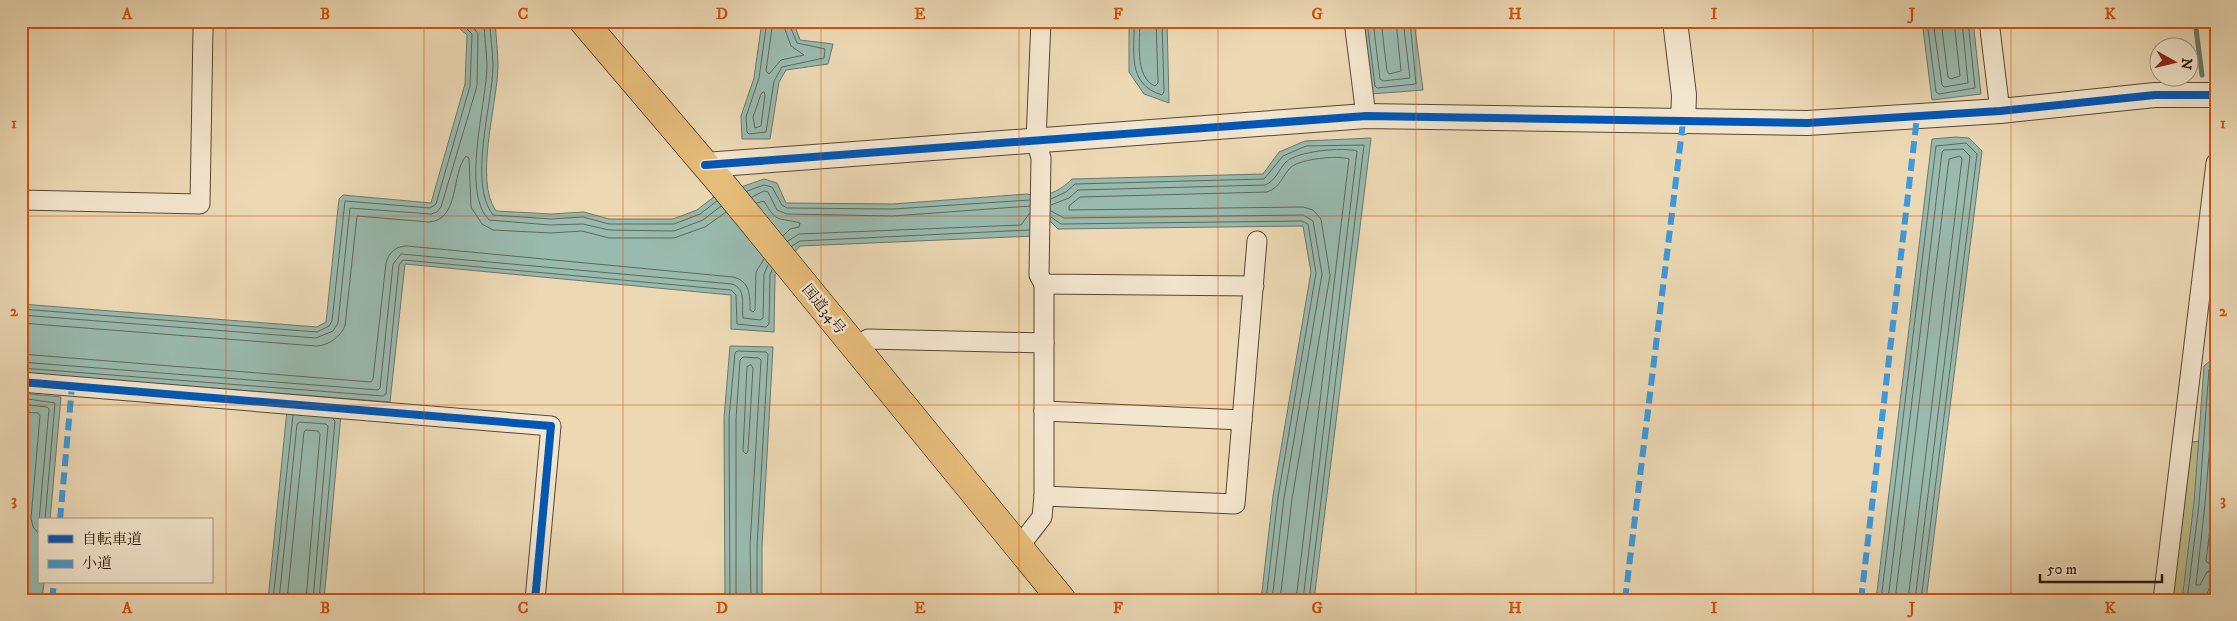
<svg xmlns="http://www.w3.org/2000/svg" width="2237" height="621" font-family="'IM FELL DW Pica','Noto Serif JP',serif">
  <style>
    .green { fill: #bfbd88; stroke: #726948 }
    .water { fill: #99baaf; stroke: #6b786d }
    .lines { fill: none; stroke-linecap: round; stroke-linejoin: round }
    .shore { stroke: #60685c; stroke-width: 1 }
    .stream { stroke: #6b786d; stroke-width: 5 }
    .minor-casing { stroke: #584634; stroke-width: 21 }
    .tertiary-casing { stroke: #584634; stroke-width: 26 }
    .trunk-casing { stroke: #261509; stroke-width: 29 }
    .minor { stroke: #f3e6ce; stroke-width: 19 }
    .tertiary { stroke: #f3e6ce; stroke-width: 24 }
    .trunk { stroke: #e6bc7a; stroke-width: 28 }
    .quiet { stroke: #3c9add; stroke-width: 6; stroke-dasharray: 12 6; stroke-linecap: butt }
    .cycleway-casing { stroke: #f3e6ce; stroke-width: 11 }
    .cycleway { stroke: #0057b8; stroke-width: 8 }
    .grid { fill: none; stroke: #d5520c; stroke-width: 1; stroke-opacity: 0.55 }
    .labels { text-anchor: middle; stroke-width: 5; stroke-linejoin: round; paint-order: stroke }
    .street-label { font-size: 15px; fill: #261509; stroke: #f3e6ce }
    .neatline { fill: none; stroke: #d5520c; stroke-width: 2 }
    .grid-label { font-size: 16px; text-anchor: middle; font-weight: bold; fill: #d5520c }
  </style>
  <rect width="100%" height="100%" fill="#ecd9b4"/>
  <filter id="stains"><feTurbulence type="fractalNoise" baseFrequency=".004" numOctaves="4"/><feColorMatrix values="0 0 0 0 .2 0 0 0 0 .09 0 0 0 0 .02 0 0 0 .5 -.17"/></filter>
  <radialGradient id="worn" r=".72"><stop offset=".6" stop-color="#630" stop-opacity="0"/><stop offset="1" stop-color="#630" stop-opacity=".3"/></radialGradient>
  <!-- green -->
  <polygon class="green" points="2216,440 2216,600 2169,600 2191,442"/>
  <!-- water -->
  <g class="water">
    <path d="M 451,21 L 495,21 C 496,37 498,52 498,67 C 497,106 474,180 496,211 L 551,214 L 584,212 L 609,219 L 673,219 L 697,210 L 715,196 L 764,179 L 777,183 L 786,203 L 893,204 L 1027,194 C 1045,198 1059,192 1072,179 L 1263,174 L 1279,152 L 1305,141 L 1371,138 L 1314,600 L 1261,600 L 1273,496 L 1311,272 L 1303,226 L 1058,229 L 1051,222 L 1034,224 L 1035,236 L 800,246 L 775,275 L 774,332 L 731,329 L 731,295 L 405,264 L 390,402 L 21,373 L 21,304 L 317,327 L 326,322 L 339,199 L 343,195 L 431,203 L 465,84 L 467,35 Z"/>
    <polygon points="762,21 793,21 800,40 833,44 828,64 786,70 779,82 770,139 742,139 741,116 754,78"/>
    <polygon points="1129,21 1167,21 1169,103 1144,94 1129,72"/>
    <polygon points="1362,21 1414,21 1423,90 1371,94"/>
    <polygon points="1922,21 1973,21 1981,94 1932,100"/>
    <polygon points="1956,137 1969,138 1982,151 1926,600 1876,600 1932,139"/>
    <polygon points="730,346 773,347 762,547 762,600 725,600 724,418"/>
    <polygon points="2216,358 2216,574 2204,600 2182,600 2194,503 2204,366 2212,359"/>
    <polygon points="21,393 61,397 50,520 39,520 39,582 44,582 42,600 21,600"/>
    <polygon points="287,410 341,414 324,600 268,600"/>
  </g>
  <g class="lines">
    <!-- shore -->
    <g class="shore">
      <path d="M 484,21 C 484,37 487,52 487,67 C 486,105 461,192 489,220 L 550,225 L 583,224 L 609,230 L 674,231 L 703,220 L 721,206"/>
      <path d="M 490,21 C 490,37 493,52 493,67 C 492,106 468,183 493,215 L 551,219 L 583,217 L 609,224 L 674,224 L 700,214 L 717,201"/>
      <polyline points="767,21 759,78 746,117 747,132 749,134 766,132 774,81 782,67 824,58 825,49 797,43 788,21"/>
      <polyline points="773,21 766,71 769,74 781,60 804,55 791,46 782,21"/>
      <path d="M 1134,21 C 1135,51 1126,84 1162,95 L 1164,92 L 1162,21"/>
      <path d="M 1140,21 C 1140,39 1134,77 1155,86 L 1158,83 L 1156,21"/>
      <polyline points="1367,21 1375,86 1377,88 1416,84 1410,21"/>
      <polyline points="1373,21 1380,79 1383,81 1410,78 1403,21"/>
      <polyline points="1381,21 1387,71 1389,74 1401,71 1396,21"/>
      <polyline points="1927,21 1936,92 1939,94 1975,88 1968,21"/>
      <polyline points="1933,21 1942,85 1944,87 1968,83 1962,21"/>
      <polyline points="1941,21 1948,77 1951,79 1960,76 1954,21"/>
      <polygon points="764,92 765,95 761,126 755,128 753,117 761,94"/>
      <polyline points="747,191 764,185 772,187 782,205 787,208 893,209 1030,200"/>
      <polyline points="752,197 764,191 768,192 777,210 787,214 893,216 1030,206"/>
      <polyline points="1051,199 1066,192 1075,184 1264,179 1283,156 1306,146 1364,145 1309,600"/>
      <path d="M 757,203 L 764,201 C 777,224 778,217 800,223 L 799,227 L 790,229 L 783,236"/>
      <path d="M 1051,205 L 1069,198 L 1078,190 L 1265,185 C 1276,181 1278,170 1286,162 C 1297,151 1343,147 1357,151 L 1303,600"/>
      <polyline points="1051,211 1064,218 1303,215 1313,221 1322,274 1284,498 1272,600"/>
      <polyline points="1051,217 1061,224 1302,221 1308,224 1316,273 1278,497 1266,600"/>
      <polyline points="788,241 799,234 1021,225 1029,214"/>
      <polyline points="792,246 800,241 1029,230"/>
      <polyline points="21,309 317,332 329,326 332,321 345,201 430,208 436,204 470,86 472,34 459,21"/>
      <polyline points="21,315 316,338 333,331 338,323 350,208 431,214 437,212 441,207 477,86 478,34 469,21"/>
      <path d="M 21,323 L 316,346 C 328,346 340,337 345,326 L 357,216 L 429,222 C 460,220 451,173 466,156 L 469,158 L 471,207 L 482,224 L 493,230 L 551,233 L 582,231 L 609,238 L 674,238 L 705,227 L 726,212"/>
      <path d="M 21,354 L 371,382 L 373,379 L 386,263 C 389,252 396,246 407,246 L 733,277 C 750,281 750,295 750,310 L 753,312 L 755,310 L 756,272 L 764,259"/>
      <path d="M 21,362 L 378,390 L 380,388 L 393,264 L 401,254 L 732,284 C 747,289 741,305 743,318 L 760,320 L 763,318 L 764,274 L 768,265"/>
      <polygon points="751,365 753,368 748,451 746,454 743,451 747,367"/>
      <polyline points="21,368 383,396 386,394 399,265 403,260 731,290 736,295 737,324 766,327 769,324 770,275 772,270"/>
      <polyline points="2216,370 2205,504 2196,585 2200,585 2207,572 2216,570"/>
      <polyline points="21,398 55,403 45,520"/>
      <polyline points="21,404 47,407 49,409 39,521"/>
      <polyline points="21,412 38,413 40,416 31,518 33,527 39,534"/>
      <polyline points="2216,450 2213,505 2206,561 2208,563 2216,562"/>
      <polyline points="273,600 293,415"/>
      <polyline points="279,600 297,424 300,422 326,424 328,426 313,600"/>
      <polyline points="287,600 304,432 306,430 318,431 320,434 306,600"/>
      <polyline points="319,600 335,421 333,419"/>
      <polyline points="730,600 729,418 735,353 737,351 766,352 768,354 757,547 757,600"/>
      <polyline points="736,600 736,419 740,360 743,357 759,358 761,360 750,546 751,600"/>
      <path d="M 1280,600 L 1292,499 L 1330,275 L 1321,219 L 1313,210 L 1303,207 L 1069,210 L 1069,206 L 1080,197 L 1267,192 C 1280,188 1282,176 1291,167 C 1301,159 1337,155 1349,159 L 1296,600"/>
      <polyline points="1881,600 1936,146 1966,143 1977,154 1921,600"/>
      <polyline points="1888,600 1942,152 1944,150 1963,149 1970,156 1915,600"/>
      <polyline points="1895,600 1949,159 1960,156 1962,159 1908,600"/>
      <polyline points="2187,600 2199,504 2209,369 2216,363"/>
    </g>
    <!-- stream -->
    <polyline class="stream" points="2195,21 2202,75"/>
    <!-- minor casing -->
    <g class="minor-casing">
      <g id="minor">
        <polyline points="1041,21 1036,140 1041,158 1039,275 1044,284 1254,286"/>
        <polyline points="1354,21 1366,116"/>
        <polyline points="1989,21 2000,111"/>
        <polyline points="21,200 200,204 203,29 205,21"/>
        <polyline points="856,348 868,339 1044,343"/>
        <polyline points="21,382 551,426 535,600"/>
        <polyline points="1044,411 1242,420"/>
        <polyline points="1044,496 1235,504 1257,241"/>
        <polyline points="1018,548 1042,517 1044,496 1044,284"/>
        <polyline points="2163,600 2216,163"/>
      </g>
    </g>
    <!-- tertiary casing -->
    <g class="tertiary-casing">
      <g id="tertiary">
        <polyline points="1675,21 1684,95 1683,122"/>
        <polyline points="705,165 1366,116 1807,123 2000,111 2155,95 2216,95"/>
      </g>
    </g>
    <!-- trunk casing -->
    <g class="trunk-casing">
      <polyline id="trunk" points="583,21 726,189 1062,600"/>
    </g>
    <!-- minor -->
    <use href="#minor" class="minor"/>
    <!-- tertiary -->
    <use href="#tertiary" class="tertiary"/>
    <!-- trunk -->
    <use href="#trunk" class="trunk"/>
    <!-- quiet -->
    <g class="quiet">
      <polyline points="60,520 72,386"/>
      <polyline points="52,600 54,582"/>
      <polyline points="1625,600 1683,122"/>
      <polyline points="1861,600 1917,117"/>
    </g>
    <!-- cycleway casing -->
    <g class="cycleway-casing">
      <g id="cycleway">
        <polyline points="705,165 1366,116 1807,123 2000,111 2155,95 2216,95"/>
        <polyline points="21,382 551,426 535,600"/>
      </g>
    </g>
    <!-- cycleway -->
    <use href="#cycleway" class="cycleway"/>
  </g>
  <!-- grid -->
  <path class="grid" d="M 226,21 L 226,600M 424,21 L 424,600M 623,21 L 623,600M 821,21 L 821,600M 1019,21 L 1019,600M 1218,21 L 1218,600M 1416,21 L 1416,600M 1614,21 L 1614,600M 1813,21 L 1813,600M 2011,21 L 2011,600M 21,216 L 2216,216M 21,405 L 2216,405"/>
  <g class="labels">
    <!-- street labels -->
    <g class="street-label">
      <text transform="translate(824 309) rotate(51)" y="5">国道34号</text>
    </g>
  </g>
  <!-- margin -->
  <rect width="2237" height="621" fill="none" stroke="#ecd9b4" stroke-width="55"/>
  <!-- legend -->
  <rect x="38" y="518" width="175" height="65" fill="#f3e6ce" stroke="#a1927f"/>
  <rect x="48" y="535" width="25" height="8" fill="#0057b8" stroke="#a1927f"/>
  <text x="82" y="544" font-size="15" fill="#261509">自転車道</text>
  <rect x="48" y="560" width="25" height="8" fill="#3c9add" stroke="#a1927f"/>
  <text x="82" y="568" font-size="15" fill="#261509">小道</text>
  <!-- north arrow -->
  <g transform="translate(2174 62) rotate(98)"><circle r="24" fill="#f3e6ce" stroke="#a1927f"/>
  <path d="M0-4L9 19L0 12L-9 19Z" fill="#8f2418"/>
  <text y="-8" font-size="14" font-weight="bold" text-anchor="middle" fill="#261509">N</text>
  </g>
  <!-- scale -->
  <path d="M2040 574v8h122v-8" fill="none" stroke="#261509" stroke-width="2.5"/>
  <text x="2047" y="574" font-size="15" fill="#261509" stroke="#f3e6ce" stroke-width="4" paint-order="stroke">50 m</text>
  <rect x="28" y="28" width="2182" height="566" class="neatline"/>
  <g class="grid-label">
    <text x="127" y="19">A</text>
    <text x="325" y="19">B</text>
    <text x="523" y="19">C</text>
    <text x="722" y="19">D</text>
    <text x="920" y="19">E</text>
    <text x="1118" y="19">F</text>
    <text x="1317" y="19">G</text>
    <text x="1515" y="19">H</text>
    <text x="1714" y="19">I</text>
    <text x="1912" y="19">J</text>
    <text x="2110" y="19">K</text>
    <text x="14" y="128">1</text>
    <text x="2223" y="128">1</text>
    <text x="14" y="316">2</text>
    <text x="2223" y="316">2</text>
    <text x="14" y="505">3</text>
    <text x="2223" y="505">3</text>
    <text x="127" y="613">A</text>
    <text x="325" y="613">B</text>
    <text x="523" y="613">C</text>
    <text x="722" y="613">D</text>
    <text x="920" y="613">E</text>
    <text x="1118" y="613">F</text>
    <text x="1317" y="613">G</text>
    <text x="1515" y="613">H</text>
    <text x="1714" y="613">I</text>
    <text x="1912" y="613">J</text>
    <text x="2110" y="613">K</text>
  </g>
  <rect width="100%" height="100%" filter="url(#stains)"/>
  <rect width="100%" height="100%" fill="url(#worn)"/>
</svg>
